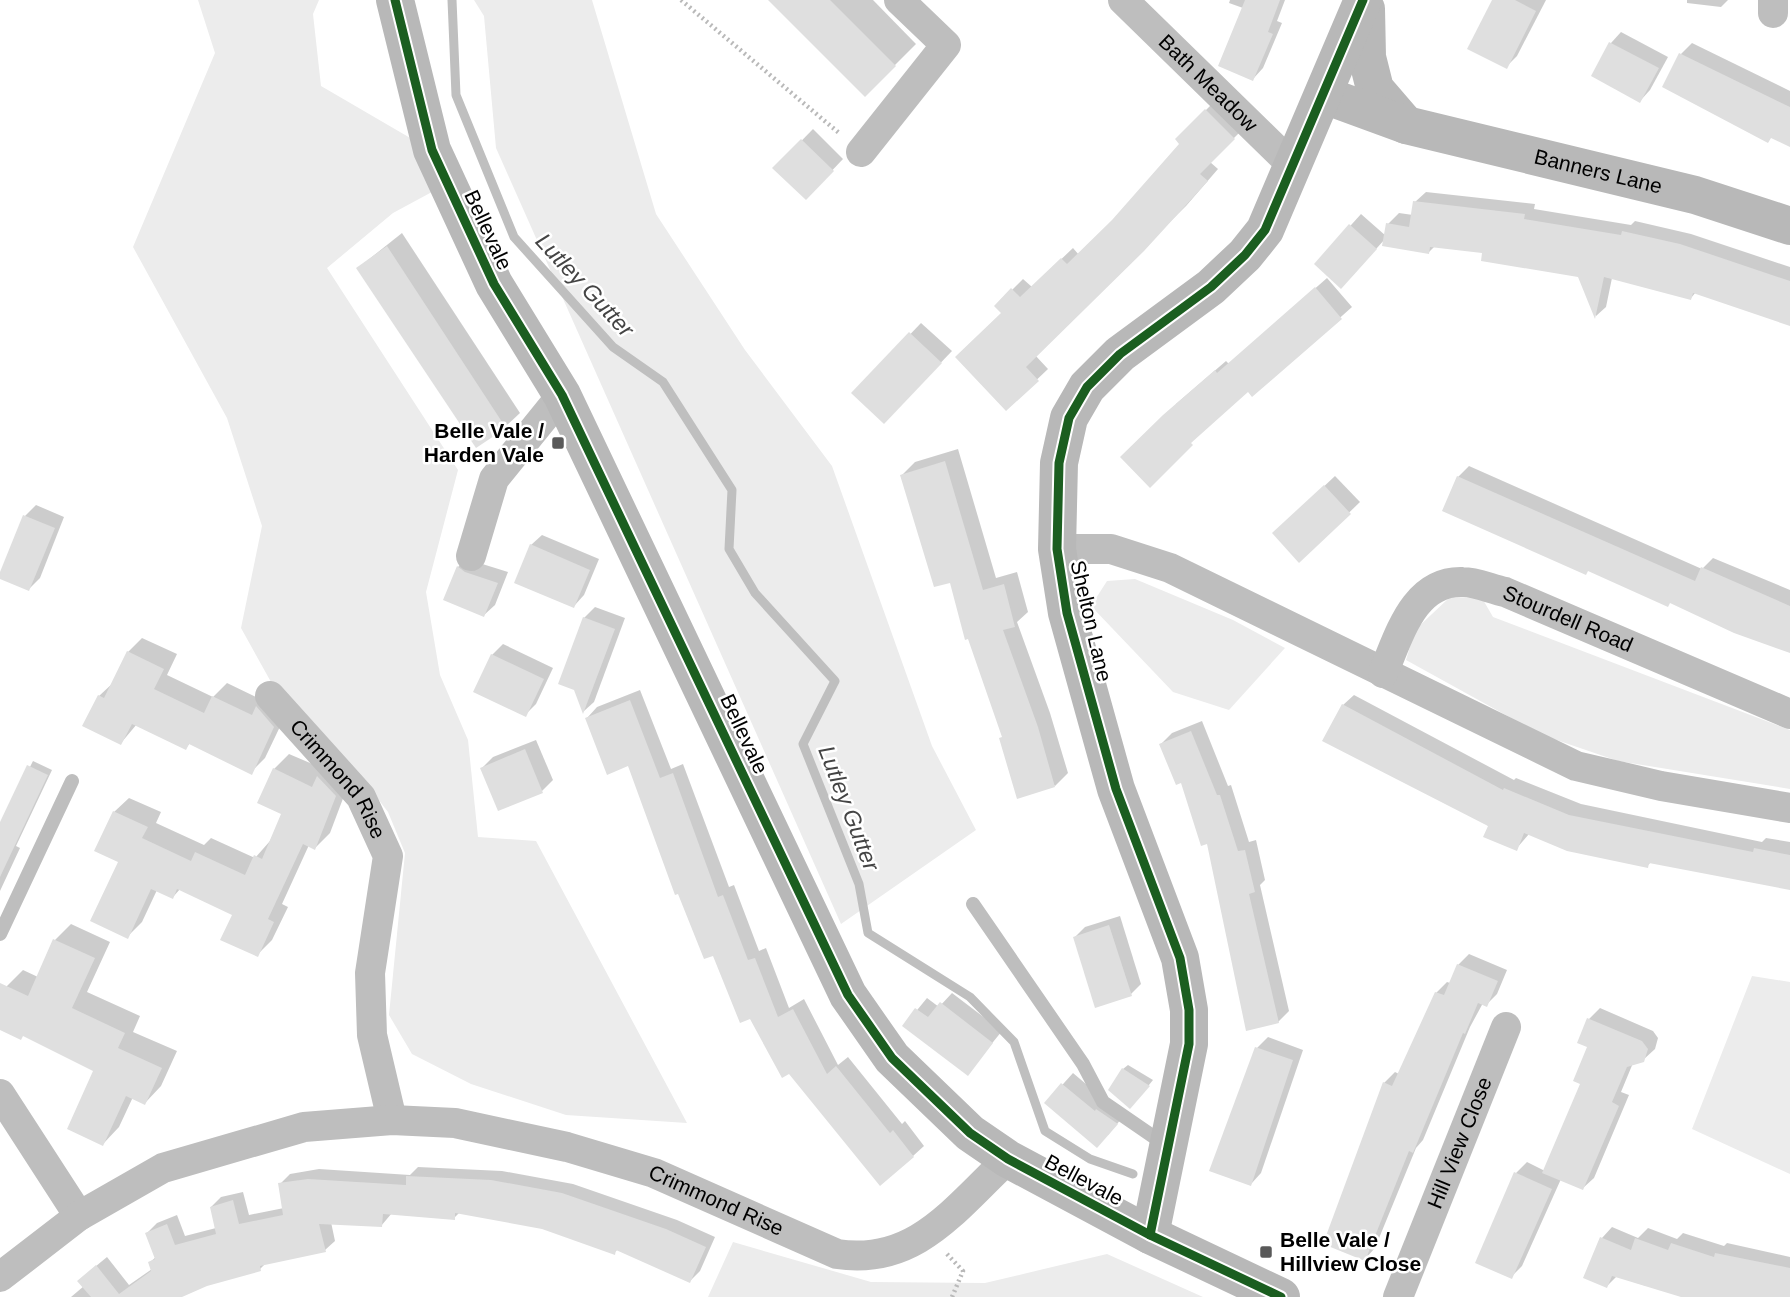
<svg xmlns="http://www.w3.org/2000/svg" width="1790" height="1297" font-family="Helvetica,sans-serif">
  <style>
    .green { fill: #ececec }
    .shadow { fill: #0003 }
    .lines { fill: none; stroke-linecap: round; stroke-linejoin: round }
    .stream { stroke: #bfbfbf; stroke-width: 9 }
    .building { fill: #dfdfdf }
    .path { stroke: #b9b9b9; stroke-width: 4.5; stroke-dasharray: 2 3.5; stroke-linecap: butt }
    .lane { stroke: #bebebe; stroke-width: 14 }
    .street { stroke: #bebebe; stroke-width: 30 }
    .secondary { stroke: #b8b8b8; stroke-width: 38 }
    .cycleway-casing { stroke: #fff; stroke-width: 13 }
    .cycleway { stroke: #1b5e20; stroke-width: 9 }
    .poi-dot { fill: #595959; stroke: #fff; stroke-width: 2.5 }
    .labels { text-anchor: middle; stroke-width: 5; stroke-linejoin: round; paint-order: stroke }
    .street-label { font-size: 21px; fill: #000; stroke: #fff }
    .poi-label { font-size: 21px; font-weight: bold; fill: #000; stroke: #fff; text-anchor: end }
    .water-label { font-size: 23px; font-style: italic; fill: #444; stroke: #fff }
  </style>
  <rect width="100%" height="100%" fill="#fff"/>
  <!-- green -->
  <g class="green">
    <polygon points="198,0 319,0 313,14 321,86 412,139 443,186 393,213 327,268 458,470 426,592 440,675 468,740 478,837 536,841 687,1123 566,1115 471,1084 412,1054 389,1015 405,853 388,812 365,782 271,682 241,628 262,526 227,418 133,247 215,53"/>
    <polygon points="474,0 592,0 656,214 745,350 832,466 932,746 976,830 841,924 496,148 484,16"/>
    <polygon points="1135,579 1233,620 1285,648 1229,710 1173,692 1091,606 1107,581"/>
    <polygon points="1450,597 1482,598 1493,617 1790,730 1790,789 1618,761 1542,735 1406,660 1415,630"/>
    <polygon points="1752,976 1790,982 1790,1174 1692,1129"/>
    <polygon points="733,1242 871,1282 985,1283 1107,1254 1203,1297 708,1297"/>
  </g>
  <!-- shadow -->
  <g class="shadow">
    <polygon points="770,0 873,0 916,44 865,95"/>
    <polygon points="1230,0 1285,0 1277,21 1282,23 1263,68 1253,79 1243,8 1229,3"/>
    <polygon points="1494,0 1546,0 1517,56 1506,67"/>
    <polygon points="1687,0 1728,0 1721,7 1687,3"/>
    <polygon points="1621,32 1668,57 1650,90 1640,101 1593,75 1611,43"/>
    <polygon points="1692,43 1790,91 1790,145 1664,87 1681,54"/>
    <polygon points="1217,99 1245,127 1210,162 1218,169 1186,206 1035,355 1048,369 1006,409 1003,313 996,306 1023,279 1032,287 1073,248 1079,255 1115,220 1182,144 1177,139"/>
    <polygon points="813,129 843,159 806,198 775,168"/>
    <polygon points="1426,192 1535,204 1534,209 1631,225 1635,221 1691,234 1790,267 1790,324 1696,292 1691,298 1612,278 1606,307 1596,316 1579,276 1484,251 1435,246 1429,252 1385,239 1352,276 1316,264 1361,214 1386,236 1388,224 1399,213 1413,215 1415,202"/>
    <polygon points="402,233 520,413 505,427 358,268"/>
    <polygon points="1327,278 1352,307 1253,395 1249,390 1201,432 1150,485 1176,404 1226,361 1229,364"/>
    <polygon points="921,323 952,351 884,422 854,393"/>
    <polygon points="958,449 996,578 1017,572 1028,612 1017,622 1050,713 1068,773 1055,786 1003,736 951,580 902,475 915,462"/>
    <polygon points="1469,466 1702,569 1713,558 1790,590 1790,650 1444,510 1458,477"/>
    <polygon points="1335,476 1360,502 1300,560 1285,523"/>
    <polygon points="36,505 64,517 40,578 29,589 0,577 25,516"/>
    <polygon points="542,535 599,559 584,595 574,606 531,545"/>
    <polygon points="469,556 476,562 508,572 495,605 484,615 445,599 458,567"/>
    <polygon points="595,607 625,618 594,702 584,711 575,689 584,618"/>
    <polygon points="142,638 177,654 167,675 213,697 227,683 287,712 265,758 251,772 190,743 186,748 137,724 121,743 99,696 114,682 128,652"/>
    <polygon points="503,644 553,668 536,704 525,715 492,655"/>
    <polygon points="640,690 671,769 683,764 729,887 734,885 759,951 766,948 789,1008 804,999 838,1065 848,1057 902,1124 905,1121 924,1146 913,1156 751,1017 714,954 629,764 587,718 597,707"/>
    <polygon points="1354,695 1514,780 1516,778 1581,804 1762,842 1766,838 1790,842 1790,888 1652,861 1647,866 1529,834 1516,849 1343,705"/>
    <polygon points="1202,721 1228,786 1231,785 1249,842 1256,840 1265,880 1260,885 1289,1011 1278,1022 1247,1029 1208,842 1182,781 1161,744 1172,733"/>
    <polygon points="536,740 553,780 542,791 482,768 493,757"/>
    <polygon points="289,754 350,780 330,833 315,848 309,845 282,904 288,907 272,940 257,955 235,914 181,888 173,897 157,890 142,922 127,937 114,812 129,798 161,812 156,823 204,845 211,838 255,858 270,841 283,813 274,769"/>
    <polygon points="33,761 52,770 16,846 20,848 0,891 0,826"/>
    <polygon points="1120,916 1141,984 1131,994 1075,937 1085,927"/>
    <polygon points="71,924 110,942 87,992 140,1016 133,1032 177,1051 161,1086 145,1103 133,1097 119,1127 103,1144 96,1070 24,1034 0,1028 0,1001 7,986 23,970 38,977 55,940"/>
    <polygon points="1469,954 1507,970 1497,994 1487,1004 1483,1003 1470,1027 1423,1140 1416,1148 1375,1248 1365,1259 1384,1083 1395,1072 1399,1074 1436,993 1447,982 1450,983 1458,965"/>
    <polygon points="952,993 1002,1031 968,1073 904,1026 927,998 939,1007"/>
    <polygon points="1600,1008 1653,1031 1658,1038 1655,1049 1643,1060 1633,1063 1621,1092 1629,1095 1594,1178 1583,1188 1561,1179 1522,1266 1511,1277 1478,1262 1516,1173 1527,1162 1545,1171 1582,1083 1589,1046 1589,1019"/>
    <polygon points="1268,1037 1303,1050 1261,1173 1251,1184 1257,1048"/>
    <polygon points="1128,1065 1153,1080 1135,1102 1123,1069"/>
    <polygon points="1073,1073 1106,1101 1127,1112 1108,1135 1046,1103"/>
    <polygon points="418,1167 502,1171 573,1184 677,1220 715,1237 700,1271 690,1281 618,1249 614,1253 542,1228 460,1212 454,1218 392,1213 381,1226 331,1222 335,1241 325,1250 266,1263 260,1269 206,1284 175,1297 71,1297 84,1286 90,1271 107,1257 129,1285 152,1269 150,1262 156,1257 147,1233 157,1223 177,1215 185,1236 216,1228 211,1207 221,1197 243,1192 249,1215 284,1208 280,1184 290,1174 319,1169 410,1175"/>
    <polygon points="1612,1227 1638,1238 1648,1228 1677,1239 1683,1233 1724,1246 1727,1243 1790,1257 1790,1297 1696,1297 1648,1284 1646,1286 1617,1276 1607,1286 1602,1238"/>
  </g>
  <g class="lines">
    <!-- stream -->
    <polyline class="stream" points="452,0 456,95 514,237 613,347 663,382 732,490 729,549 755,593 835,681 803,744 859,884 868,933 970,997 1014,1042 1045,1131 1090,1159 1133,1174"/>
  </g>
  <!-- building -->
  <g class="building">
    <polygon points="768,0 830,0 896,66 865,97"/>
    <polygon points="1245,0 1280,0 1268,32 1273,34 1253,81 1218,66"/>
    <polygon points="1492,0 1515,0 1536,11 1507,69 1467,49"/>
    <polygon points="1609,42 1659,68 1640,103 1591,76"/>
    <polygon points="1679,53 1790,107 1790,147 1771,138 1768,143 1662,87"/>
    <polygon points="1205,109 1235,139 1200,174 1208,181 1144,251 1026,367 1039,381 1006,411 955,357 1001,313 994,306 1011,288 1020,297 1061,258 1067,264 1112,220 1179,144 1175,139"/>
    <polygon points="801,139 834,171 806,200 772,168"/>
    <polygon points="1413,201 1525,214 1524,219 1621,235 1622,231 1680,244 1790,281 1790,326 1693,293 1691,300 1604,277 1595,319 1578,277 1481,261 1482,253 1430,247 1429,254 1382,246 1386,223 1409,227"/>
    <polygon points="1349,224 1377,249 1341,289 1314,264"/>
    <polygon points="387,246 506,428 476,448 356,268"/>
    <polygon points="1315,287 1342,319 1252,397 1248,392 1191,443 1193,445 1150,488 1120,457 1163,415 1215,370 1217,373"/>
    <polygon points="909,332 942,363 884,424 851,393"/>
    <polygon points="945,461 983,590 1004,584 1015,627 1003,630 1038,727 1055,787 1017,799 999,738 1002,737 968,639 965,640 950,583 934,587 900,475"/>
    <polygon points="1457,476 1695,581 1701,567 1790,606 1790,653 1734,633 1670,603 1668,607 1588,571 1586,575 1442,511"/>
    <polygon points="1324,485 1351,514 1299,563 1272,533"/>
    <polygon points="23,515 55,528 29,591 0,579 0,572"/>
    <polygon points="530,544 590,570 574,608 514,583"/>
    <polygon points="457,566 465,572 498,583 484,617 443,600"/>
    <polygon points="583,617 615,629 583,714 574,690 558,684"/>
    <polygon points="127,651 164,669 154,689 204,713 212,696 252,715 256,706 274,727 252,775 189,744 186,750 132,724 121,745 82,726 98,695 104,698"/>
    <polygon points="491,654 544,679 526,717 473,692"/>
    <polygon points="630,700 660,778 673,773 718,897 723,895 748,960 755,958 778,1017 793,1009 827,1074 836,1066 890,1133 893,1130 914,1157 880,1186 789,1074 782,1078 750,1019 740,1023 713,956 704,959 678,894 675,895 628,766 607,775 585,718"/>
    <polygon points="1342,704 1503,790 1504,788 1569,815 1753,852 1754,848 1790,855 1790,890 1649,863 1648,868 1567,851 1524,833 1517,851 1483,837 1488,826 1322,741"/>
    <polygon points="1191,731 1217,795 1220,795 1238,851 1245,850 1255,892 1249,894 1279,1023 1246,1031 1207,844 1201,846 1181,783 1176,785 1159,744"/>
    <polygon points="525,749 543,793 498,811 480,768"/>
    <polygon points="27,765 48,775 0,877 0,822"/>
    <polygon points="273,768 312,787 317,776 336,796 315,850 303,844 268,919 274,922 258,957 220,940 232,915 177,889 173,899 151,889 128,939 90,921 118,862 94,851 113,811 148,827 142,838 191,861 195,852 245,875 254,855 262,859 281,814 257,803"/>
    <polygon points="1109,925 1132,996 1095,1008 1073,937"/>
    <polygon points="53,939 95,958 72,1008 125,1033 118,1048 162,1068 145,1105 126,1096 103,1146 67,1129 93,1071 23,1036 21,1040 0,1030 0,983 28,996"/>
    <polygon points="1457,964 1498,981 1487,1007 1478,1003 1465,1034 1463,1033 1413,1153 1409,1151 1365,1261 1323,1244 1383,1082 1392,1086 1435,992 1444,995"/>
    <polygon points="940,1002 993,1043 968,1076 902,1026 915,1008 928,1017"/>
    <polygon points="1587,1018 1642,1041 1648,1049 1644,1062 1627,1067 1612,1102 1619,1106 1583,1190 1542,1173 1580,1084 1573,1081 1587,1047 1577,1043"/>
    <polygon points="1255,1047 1293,1060 1251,1186 1209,1171"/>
    <polygon points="1122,1068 1150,1086 1130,1109 1108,1090"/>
    <polygon points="1061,1083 1095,1111 1096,1109 1118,1124 1097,1148 1044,1103"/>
    <polygon points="1514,1172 1552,1189 1512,1279 1475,1263"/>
    <polygon points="406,1176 491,1180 562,1193 666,1229 706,1247 690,1283 616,1250 615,1255 542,1229 455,1213 455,1220 383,1214 382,1227 319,1224 326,1252 260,1266 261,1271 207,1286 182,1297 91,1297 77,1281 96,1265 119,1294 151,1271 148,1262 155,1259 145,1233 167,1224 175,1245 216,1234 210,1207 233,1200 239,1224 283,1215 278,1183 308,1179 406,1185"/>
    <polygon points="1600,1237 1631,1250 1635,1238 1668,1250 1671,1243 1714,1257 1715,1253 1790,1268 1790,1297 1681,1297 1612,1276 1607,1288 1583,1278"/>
  </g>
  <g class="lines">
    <!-- path -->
    <g class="path">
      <polyline points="681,0 839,133"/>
      <polyline points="947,1254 963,1271 952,1297"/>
    </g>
    <!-- lane -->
    <g class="lane">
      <polyline points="973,904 1083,1064 1103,1102 1167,1146"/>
      <polyline points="0,934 72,781"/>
    </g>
    <!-- street -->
    <g class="street">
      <path id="s1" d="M 1123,0 L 1293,166"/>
      <polyline points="1773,13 1773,0"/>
      <polyline points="861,152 946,45 899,0"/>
      <polyline points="1057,549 1111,549 1170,568 1576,766 1661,786 1790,808"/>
      <polyline points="471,556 494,479 562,395"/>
      <path id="s2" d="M 1383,673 C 1399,637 1413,580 1463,582 C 1476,582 1491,589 1505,592 L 1790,714"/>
      <path id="s3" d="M 270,696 L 361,797 L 388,856 L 370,973 L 372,1035 L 392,1120"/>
      <polyline points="0,1094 79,1216"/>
      <path id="s4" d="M 0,1277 L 79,1216 L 163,1168 L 304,1127 L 392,1120 L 455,1123 L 567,1147 L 654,1173 L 837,1254 C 916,1266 955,1208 1008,1159"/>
      <path id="s5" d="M 1398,1297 L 1506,1027"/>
    </g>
    <!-- secondary -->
    <g class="secondary">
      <polyline points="395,0 432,150 494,284 562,395 848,995 892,1058 970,1133 1008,1159 1150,1235 1281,1297"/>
      <polyline points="1366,9 1367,57 1375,89 1406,125"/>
      <path id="s6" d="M 1324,95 L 1406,125 L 1695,195 L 1790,226"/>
      <polyline points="1150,1235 1189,1044 1189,1010 1180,958 1116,789 1067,613 1057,549 1059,463 1069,418 1087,387 1120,354 1211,287 1245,255 1265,230 1363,0"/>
    </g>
    <!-- cycleway casing -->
    <g class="cycleway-casing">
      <g id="cycleway">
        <polyline points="395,0 432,150 494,284 562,395 848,995 892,1058 970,1133 1008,1159 1150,1235 1281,1297"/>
        <polyline points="1150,1235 1189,1044 1189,1010 1180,958 1116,789 1067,613 1057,549 1059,463 1069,418 1087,387 1120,354 1211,287 1245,255 1265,230 1363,0"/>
      </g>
    </g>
    <!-- cycleway -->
    <use href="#cycleway" class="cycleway"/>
  </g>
  <!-- markers -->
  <g class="poi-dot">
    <rect x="551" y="436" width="14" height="14" rx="3.5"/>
    <rect x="1259" y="1245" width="14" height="14" rx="3.5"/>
  </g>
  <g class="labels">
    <!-- street labels -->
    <g class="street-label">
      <text dy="7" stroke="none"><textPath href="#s1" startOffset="119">Bath Meadow</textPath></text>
      <text dy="7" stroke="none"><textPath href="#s6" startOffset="285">Banners Lane</textPath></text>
      <text transform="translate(488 230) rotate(65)" y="7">Bellevale</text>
      <text transform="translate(1091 621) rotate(77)" y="7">Shelton Lane</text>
      <text dy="7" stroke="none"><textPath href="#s2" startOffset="242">Stourdell Road</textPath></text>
      <text transform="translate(744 734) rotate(65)" y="7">Bellevale</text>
      <text dy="7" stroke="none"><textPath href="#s3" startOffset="108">Crimmond Rise</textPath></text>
      <text dy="7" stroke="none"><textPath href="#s5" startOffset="166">Hill View Close</textPath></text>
      <text transform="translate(1084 1180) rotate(28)" y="7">Bellevale</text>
      <text dy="7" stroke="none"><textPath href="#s4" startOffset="768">Crimmond Rise</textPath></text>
    </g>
    <!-- poi labels -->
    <g class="poi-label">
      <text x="544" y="438">Belle Vale /<tspan x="544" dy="24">Harden Vale</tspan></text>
      <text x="1280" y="1247" text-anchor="start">Belle Vale /<tspan x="1280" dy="24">Hillview Close</tspan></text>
    </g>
    <!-- water labels -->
    <g class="water-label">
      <text transform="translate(585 285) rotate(47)" y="8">Lutley Gutter</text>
      <text transform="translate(849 808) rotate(69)" y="8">Lutley Gutter</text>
    </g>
  </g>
</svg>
